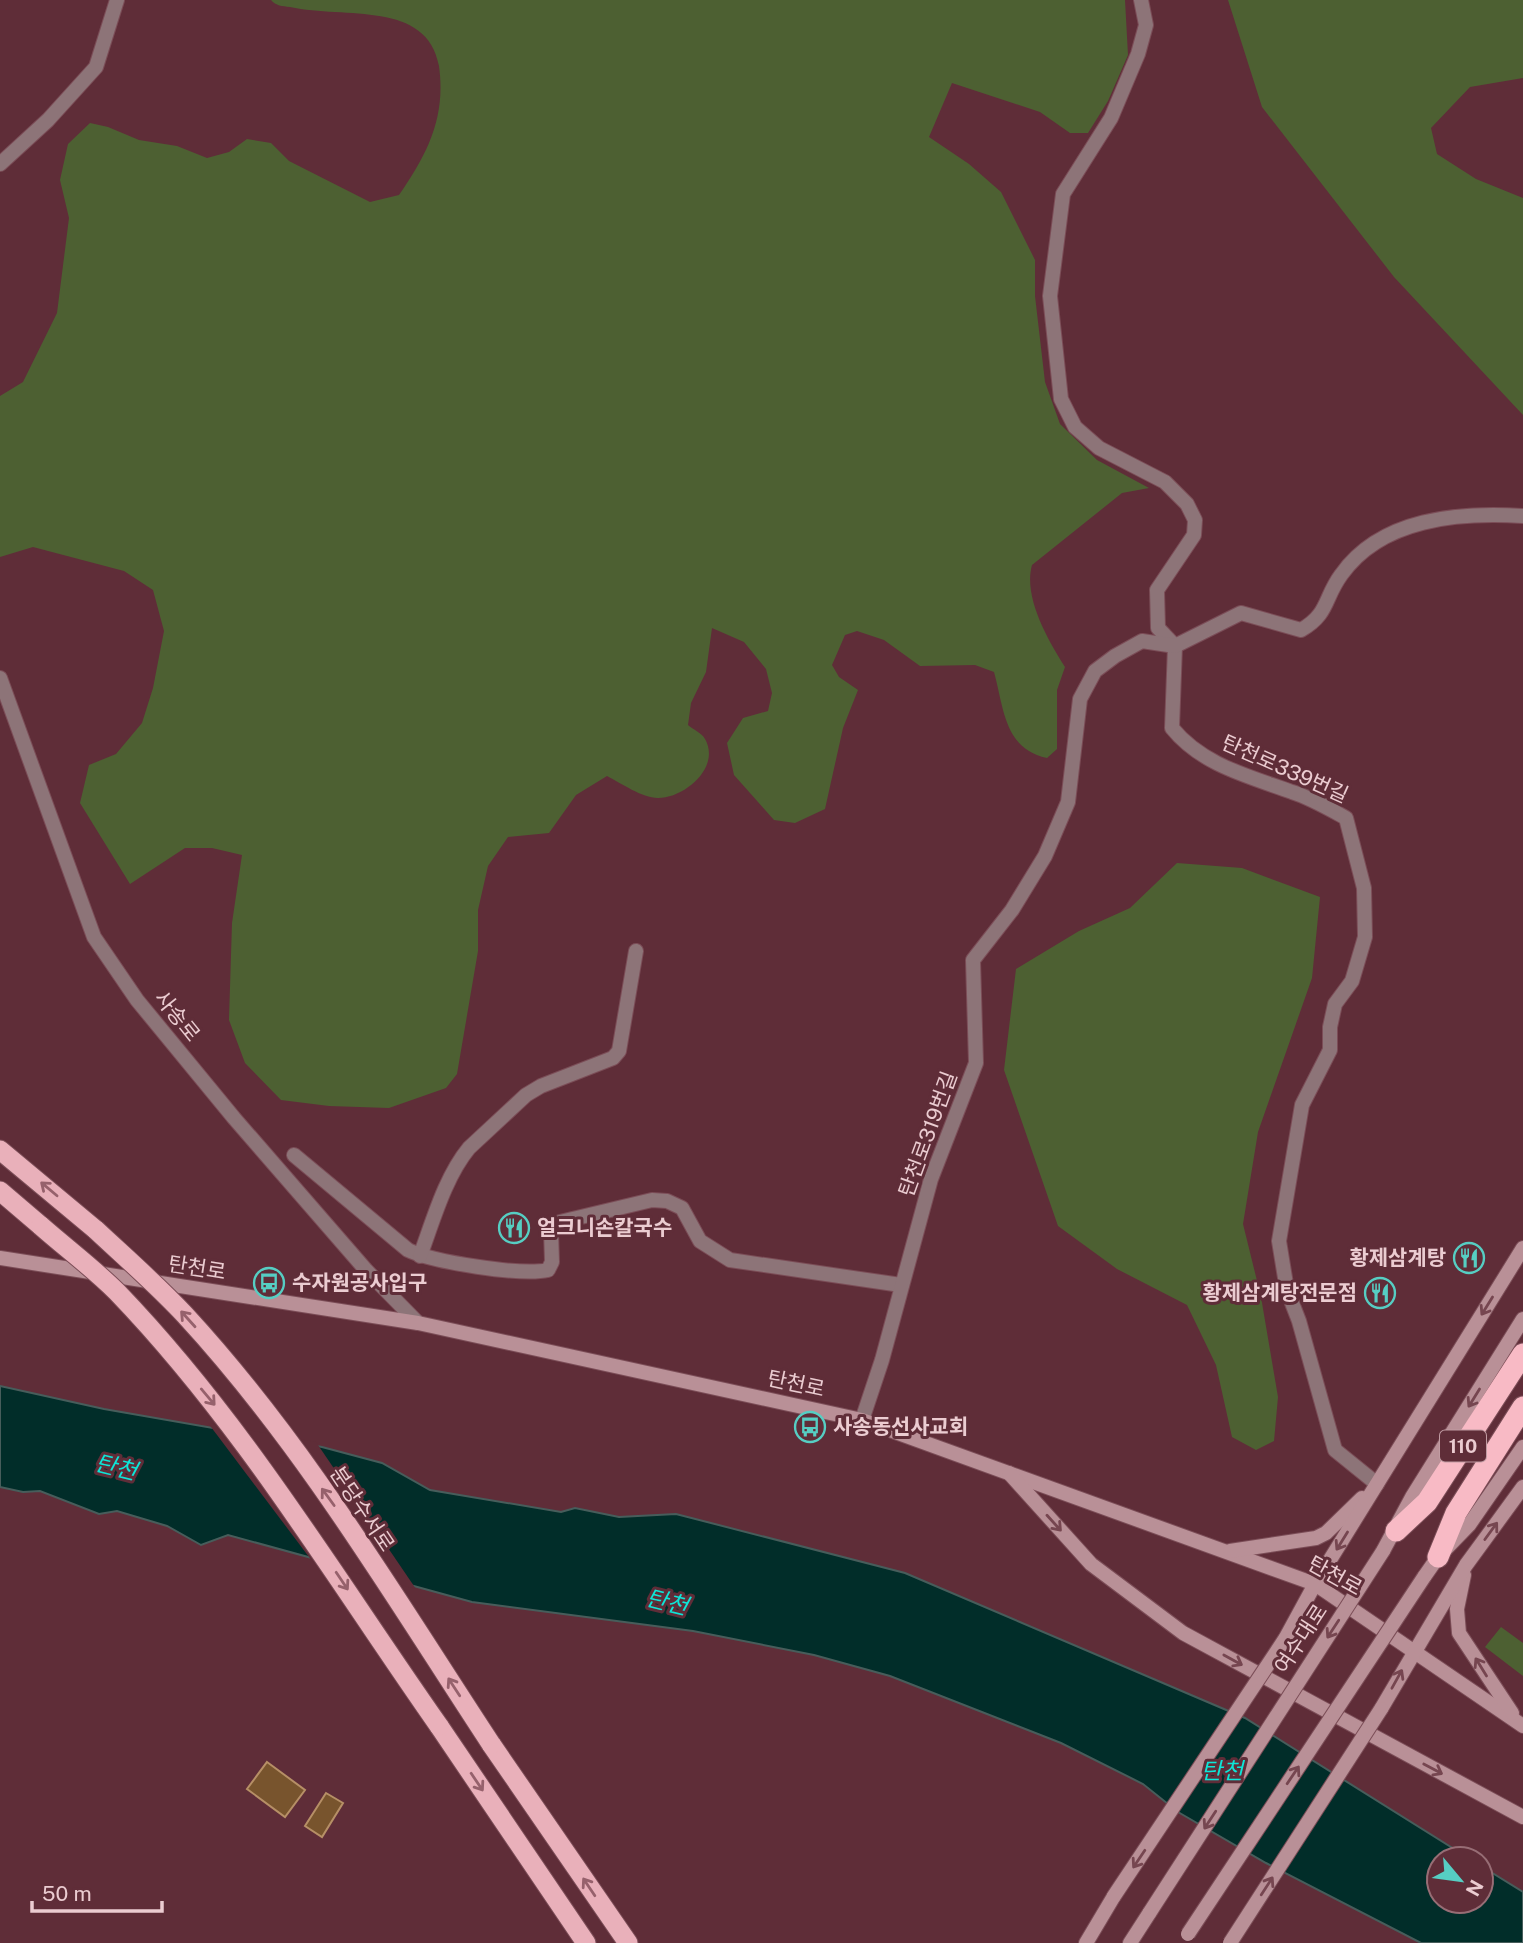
<svg xmlns="http://www.w3.org/2000/svg" width="1523" height="1943" font-family="'Public Sans','Noto Sans KR',sans-serif">
  <style>
    .green { fill: #4d6032 }
    .water { fill: #012d29; stroke: #475d5b; stroke-width: 2 }
    .pier { fill: #5f2d38 }
    .building { fill: #78542d; stroke: #b68f66; stroke-width: 2 }
    .lines { fill: none; stroke-linecap: round; stroke-linejoin: round }
    .minor-casing { stroke: #7b4d57; stroke-width: 16 }
    .tertiary-casing { stroke: #7b4d57; stroke-width: 16 }
    .secondary-casing { stroke: #7b4d57; stroke-width: 16 }
    .trunk-casing { stroke: #7b4d57; stroke-width: 21 }
    .motorway-casing { stroke: #7b4d57; stroke-width: 23 }
    .minor { stroke: #8d7478; stroke-width: 14 }
    .tertiary { stroke: #8d7478; stroke-width: 14 }
    .secondary { stroke: #b99097; stroke-width: 14 }
    .trunk { stroke: #e9b0ba; stroke-width: 19 }
    .motorway { stroke: #f8bac5; stroke-width: 21 }
    .secondary-bridge-casing { stroke: #7b4d57; stroke-width: 16; stroke-linecap: butt }
    .trunk-bridge-casing { stroke: #7b4d57; stroke-width: 21; stroke-linecap: butt }
    .secondary-bridge { stroke: #b99097; stroke-width: 14 }
    .trunk-bridge { stroke: #e9b0ba; stroke-width: 19 }
    .oneway { stroke: #96616c }
    .oneway2 { stroke: #764650 }
    .labels { text-anchor: middle; stroke-width: 6; stroke-linejoin: round; paint-order: stroke }
    .shield { fill: #5f2d38; stroke: #c19ca3; stroke-width: 2 }
    .shield-label { font-size: 19px; font-weight: bold; fill: #ebccd1 }
    .street-label { font-size: 21px; fill: #ebccd1; stroke: #5f2d38 }
    .poi-label { font-size: 21px; font-weight: bold; fill: #ebccd1; stroke: #5f2d38; text-anchor: start }
    .water-label { font-size: 23px; font-style: italic; fill: #0de6d8; stroke: #5f2d38 }
  </style>
  <rect width="100%" height="100%" fill="#5f2d38"/>
  <!-- green -->
  <g class="green">
    <path d="M 271,0 L 1125,0 L 1128,55 L 1108,101 L 1088,133 L 1070,133 L 1040,112 L 952,83 L 929,137 L 969,164 L 1001,192 L 1035,260 L 1035,296 L 1045,382 L 1060,424 L 1097,460 L 1149,488 L 1122,493 L 1032,565 C 1023,597 1048,640 1065,667 L 1057,690 L 1057,749 L 1047,758 C 1004,749 1004,708 994,672 L 975,665 L 920,666 L 884,640 L 857,631 L 845,635 L 832,665 L 839,677 L 858,690 L 843,728 L 825,809 L 795,823 L 774,820 L 734,775 L 727,743 L 743,718 L 768,711 L 772,693 L 766,669 L 744,642 L 712,628 L 706,672 L 691,703 L 688,725 C 692,729 702,733 705,739 C 721,767 685,798 658,798 C 642,798 621,783 607,776 L 576,795 L 549,833 L 508,837 L 488,866 L 478,910 L 478,951 L 457,1074 L 446,1088 L 389,1108 L 329,1106 L 281,1100 L 245,1063 L 229,1020 L 232,923 L 242,855 L 212,848 L 185,848 L 130,884 L 80,803 L 89,765 L 116,754 L 142,723 L 153,688 L 164,631 L 153,590 L 124,571 L 33,547 L 0,557 L 0,396 L 23,382 L 57,313 L 69,218 L 60,180 L 68,144 L 90,123 L 108,127 L 139,140 L 177,146 L 207,158 L 229,152 L 247,139 L 271,143 L 289,161 L 370,202 L 399,195 C 428,153 446,117 439,66 C 427,0 346,19 290,7 C 282,6 276,6 271,0 Z"/>
    <polygon points="1228,0 1523,0 1523,78 1470,87 1431,128 1437,154 1476,179 1523,198 1523,415 1394,277 1262,107"/>
    <polygon points="1177,863 1242,868 1320,897 1312,978 1258,1132 1243,1224 1261,1297 1278,1397 1274,1441 1256,1450 1232,1437 1216,1365 1187,1305 1117,1269 1058,1226 1004,1070 1016,969 1079,931 1130,908"/>
    <polygon points="1501,1627 1523,1643 1523,1676 1485,1647"/>
  </g>
  <!-- water -->
  <polygon class="water" points="0,1386 104,1409 322,1447 382,1463 430,1490 561,1512 575,1508 619,1517 676,1514 905,1573 1245,1718 1470,1859 1439,1859 1439,1901 1481,1901 1481,1866 1523,1892 1523,1943 1421,1943 1266,1863 1178,1812 1143,1784 1061,1743 890,1676 814,1655 693,1631 472,1602 228,1535 201,1545 167,1526 117,1511 99,1514 40,1491 23,1492 0,1487"/>
  <!-- pier -->
  <polygon class="pier" points="208,1423 316,1442 416,1589 312,1561"/>
  <!-- building -->
  <g class="building">
    <polygon points="267,1762 305,1790 285,1817 247,1789"/>
    <polygon points="326,1793 343,1803 322,1837 305,1826"/>
  </g>
  <g class="lines">
    <!-- minor casing -->
    <g class="minor-casing">
      <g id="minor">
        <path d="M 1141,0 L 1146,25 L 1138,54 L 1111,118 L 1063,194 L 1050,296 L 1061,399 L 1075,427 L 1099,448 L 1165,482 L 1187,504 L 1195,520 L 1194,535 L 1157,590 L 1158,628 L 1175,646 L 1172,728 C 1202,765 1248,776 1292,792 C 1311,798 1328,808 1346,818 L 1364,888 L 1365,937 L 1352,981 L 1335,1004 L 1330,1027 L 1330,1050 L 1302,1105 L 1279,1241 L 1287,1290 L 1299,1321 L 1335,1450 L 1377,1484"/>
        <polyline points="0,164 48,120 96,67 117,0"/>
        <path d="M 294,1155 L 408,1250 C 433,1262 521,1276 548,1270 L 552,1262 L 551,1231 L 560,1222 L 652,1200 L 667,1201 L 682,1208 L 700,1241 L 730,1260 L 901,1285"/>
        <path d="M 420,1256 C 433,1221 445,1177 469,1148 L 526,1095 L 541,1086 L 613,1058 L 619,1051 L 636,951"/>
        <path d="M 862,1420 L 882,1360 L 931,1179 L 976,1063 L 973,960 L 1012,910 L 1045,856 L 1068,802 L 1080,699 L 1095,671 L 1115,656 L 1142,641 L 1175,646 L 1241,613 L 1301,630 C 1329,614 1324,598 1341,575 C 1381,518 1459,512 1523,516"/>
      </g>
    </g>
    <!-- tertiary casing -->
    <g class="tertiary-casing">
      <polyline id="tertiary" points="0,678 94,937 137,1000 234,1118 366,1270 418,1323"/>
    </g>
    <!-- secondary casing -->
    <g class="secondary-casing">
      <g id="secondary">
        <polyline points="0,1258 418,1323 862,1420 1315,1584 1523,1726"/>
        <polyline points="1009,1473 1091,1564 1183,1633 1523,1817"/>
        <polyline points="1230,1551 1316,1538 1326,1533 1362,1498"/>
        <polyline points="1383,1551 1412,1497 1523,1319"/>
        <polyline points="1464,1575 1457,1609 1459,1633 1512,1713"/>
        <polyline points="1424,1577 1438,1557 1469,1525 1523,1447"/>
        <polyline points="1285,1639 1315,1584 1523,1248"/>
        <polyline points="1381,1709 1466,1565 1523,1487"/>
        <polyline points="1086,1943 1114,1896"/>
        <polyline points="1130,1943 1150,1912"/>
      </g>
    </g>
    <!-- trunk casing -->
    <g class="trunk-casing">
      <g id="trunk">
        <polyline points="0,1150 96,1230"/>
        <polyline points="0,1191 41,1226"/>
        <polyline points="439,1726 586,1943"/>
        <polyline points="491,1744 628,1943"/>
      </g>
    </g>
    <!-- motorway casing -->
    <g class="motorway-casing">
      <g id="motorway">
        <polyline points="1396,1531 1427,1502 1523,1354"/>
        <polyline points="1438,1557 1456,1513 1523,1407"/>
      </g>
    </g>
    <!-- minor -->
    <use href="#minor" class="minor"/>
    <!-- tertiary -->
    <use href="#tertiary" class="tertiary"/>
    <!-- secondary -->
    <use href="#secondary" class="secondary"/>
    <!-- trunk -->
    <use href="#trunk" class="trunk"/>
    <!-- motorway -->
    <use href="#motorway" class="motorway"/>
    <!-- secondary-bridge casing -->
    <g class="secondary-bridge-casing">
      <g id="secondary-bridge">
        <polyline points="1114,1896 1285,1639"/>
        <polyline points="1150,1912 1383,1551"/>
        <polyline points="1188,1934 1424,1577"/>
        <polyline points="1230,1943 1381,1709"/>
      </g>
    </g>
    <!-- trunk-bridge casing -->
    <g class="trunk-bridge-casing">
      <g id="trunk-bridge">
        <path d="M 41,1226 C 66,1248 94,1269 117,1292 C 243,1423 335,1578 439,1726"/>
        <path d="M 96,1230 C 126,1258 157,1285 185,1315 C 304,1444 395,1598 491,1744"/>
      </g>
    </g>
    <!-- secondary-bridge -->
    <use href="#secondary-bridge" class="secondary-bridge"/>
    <!-- trunk-bridge -->
    <use href="#trunk-bridge" class="trunk-bridge"/>
  </g>
  <!-- one-way arrows -->
  <defs><path id="oneway-shaft" d="M-6 0H5M1.5-3L5.5 0L1.5 3" fill="none" stroke-width="1.6" stroke-linecap="round" stroke-linejoin="round" transform="scale(1.75)"/></defs>
  <g class="oneway">
    <use href="#oneway-shaft" transform="translate(49 1189) rotate(-140)"/>
    <use href="#oneway-shaft" transform="translate(188 1319) rotate(-132)"/>
    <use href="#oneway-shaft" transform="translate(208 1397) rotate(50)"/>
    <use href="#oneway-shaft" transform="translate(328 1497) rotate(-126)"/>
    <use href="#oneway-shaft" transform="translate(342 1581) rotate(56)"/>
    <use href="#oneway-shaft" transform="translate(454 1687) rotate(-123)"/>
    <use href="#oneway-shaft" transform="translate(477 1782) rotate(56)"/>
    <use href="#oneway-shaft" transform="translate(589 1887) rotate(-124)"/>
  </g>
  <g class="oneway2">
    <use href="#oneway-shaft" transform="translate(1487 1306) rotate(122)"/>
    <use href="#oneway-shaft" transform="translate(1474 1398) rotate(122)"/>
    <use href="#oneway-shaft" transform="translate(1054 1523) rotate(48)"/>
    <use href="#oneway-shaft" transform="translate(1491 1531) rotate(-54)"/>
    <use href="#oneway-shaft" transform="translate(1342 1541) rotate(122)"/>
    <use href="#oneway-shaft" transform="translate(1333 1629) rotate(123)"/>
    <use href="#oneway-shaft" transform="translate(1233 1660) rotate(29)"/>
    <use href="#oneway-shaft" transform="translate(1481 1667) rotate(-122)"/>
    <use href="#oneway-shaft" transform="translate(1397 1679) rotate(-61)"/>
    <use href="#oneway-shaft" transform="translate(1433 1769) rotate(28)"/>
    <use href="#oneway-shaft" transform="translate(1293 1775) rotate(-56)"/>
    <use href="#oneway-shaft" transform="translate(1210 1820) rotate(123)"/>
    <use href="#oneway-shaft" transform="translate(1139 1859) rotate(124)"/>
    <use href="#oneway-shaft" transform="translate(1267 1886) rotate(-57)"/>
  </g>
  <!-- icons -->
  <defs>
    <g id="restaurant-ring" transform="scale(1.575)"><circle r="9.5" fill="#5f2d38" stroke="#56cec3" stroke-width="1.5"/><path d="M-5-6h1v4h1v-4h1v4h1v-4h1v5L-1.5 .5V6h-2V.5L-5-1ZM5-6V6H3V1.5H1.5Q1.5-4 5-6Z" fill="#56cec3"/></g>
    <g id="bus-ring" transform="scale(1.575)"><circle r="9.5" fill="#5f2d38" stroke="#56cec3" stroke-width="1.5"/><path d="M-5-6H5V4H4V6H2V4H-2V6H-4V4H-5ZM-3.5-4V0h7V-4ZM-3.5 1.2v1.5H-2V1.2ZM2 1.2v1.5H3.5V1.2Z" fill="#56cec3"/></g>
  </defs>
  <g fill-rule="evenodd">
    <use href="#restaurant-ring" x="514" y="1228"/>
    <use href="#restaurant-ring" x="1469" y="1258"/>
    <use href="#bus-ring" x="269" y="1283"/>
    <use href="#restaurant-ring" x="1380" y="1293"/>
    <use href="#bus-ring" x="810" y="1427"/>
  </g>
  <g class="labels">
    <!-- shield labels -->
    <rect class="shield" x="1440" y="1430.5" width="46" height="31" rx="5"/>
    <g class="shield-label">
      <text x="1463" y="1453">110</text>
    </g>
    <!-- street labels -->
    <g class="street-label">
      <text transform="translate(1285 769) rotate(24)" y="7">탄천로339번길</text>
      <text transform="translate(177 1016) rotate(51)" y="7">사송로</text>
      <text transform="translate(928 1134) rotate(-70)" y="7">탄천로319번길</text>
      <text transform="translate(197 1268) rotate(9)" y="7">탄천로</text>
      <text transform="translate(796 1384) rotate(12)" y="7">탄천로</text>
      <text transform="translate(362 1509) rotate(56)" y="7">분당수서로</text>
      <text transform="translate(1335 1576) rotate(29)" y="7">탄천로</text>
      <text transform="translate(1301 1639) rotate(-57)" y="7">여수대로</text>
    </g>
    <!-- poi labels -->
    <g class="poi-label">
      <text x="537" y="1235">얼크니손칼국수</text>
      <text x="1446" y="1265" text-anchor="end">황제삼계탕</text>
      <text x="292" y="1290">수자원공사입구</text>
      <text x="1357" y="1300" text-anchor="end">황제삼계탕전문점</text>
      <text x="833" y="1434">사송동선사교회</text>
    </g>
    <!-- water labels -->
    <g class="water-label">
      <text transform="translate(116 1467) rotate(14)" y="8">탄천</text>
      <text transform="translate(667 1602) rotate(14)" y="8">탄천</text>
      <text x="1222" y="1779">탄천</text>
    </g>
  </g>
  <!-- north arrow -->
  <g transform="translate(1460 1880) rotate(119)"><circle r="33" fill="#5f2d38" stroke="#976d75" stroke-width="2"/>
  <path d="M0-5L12 26L0 18L-12 26Z" fill="#56cec3"/>
  <text y="-10" font-size="19" font-weight="bold" text-anchor="middle" fill="#ebccd1">N</text>
  </g>
  <!-- scale -->
  <path d="M32 1901v10h130v-10" fill="none" stroke="#ebccd1" stroke-width="3.5"/>
  <text x="42" y="1901" font-size="21" fill="#ebccd1" stroke="#5f2d38" stroke-width="5" paint-order="stroke">50 m</text>
</svg>
